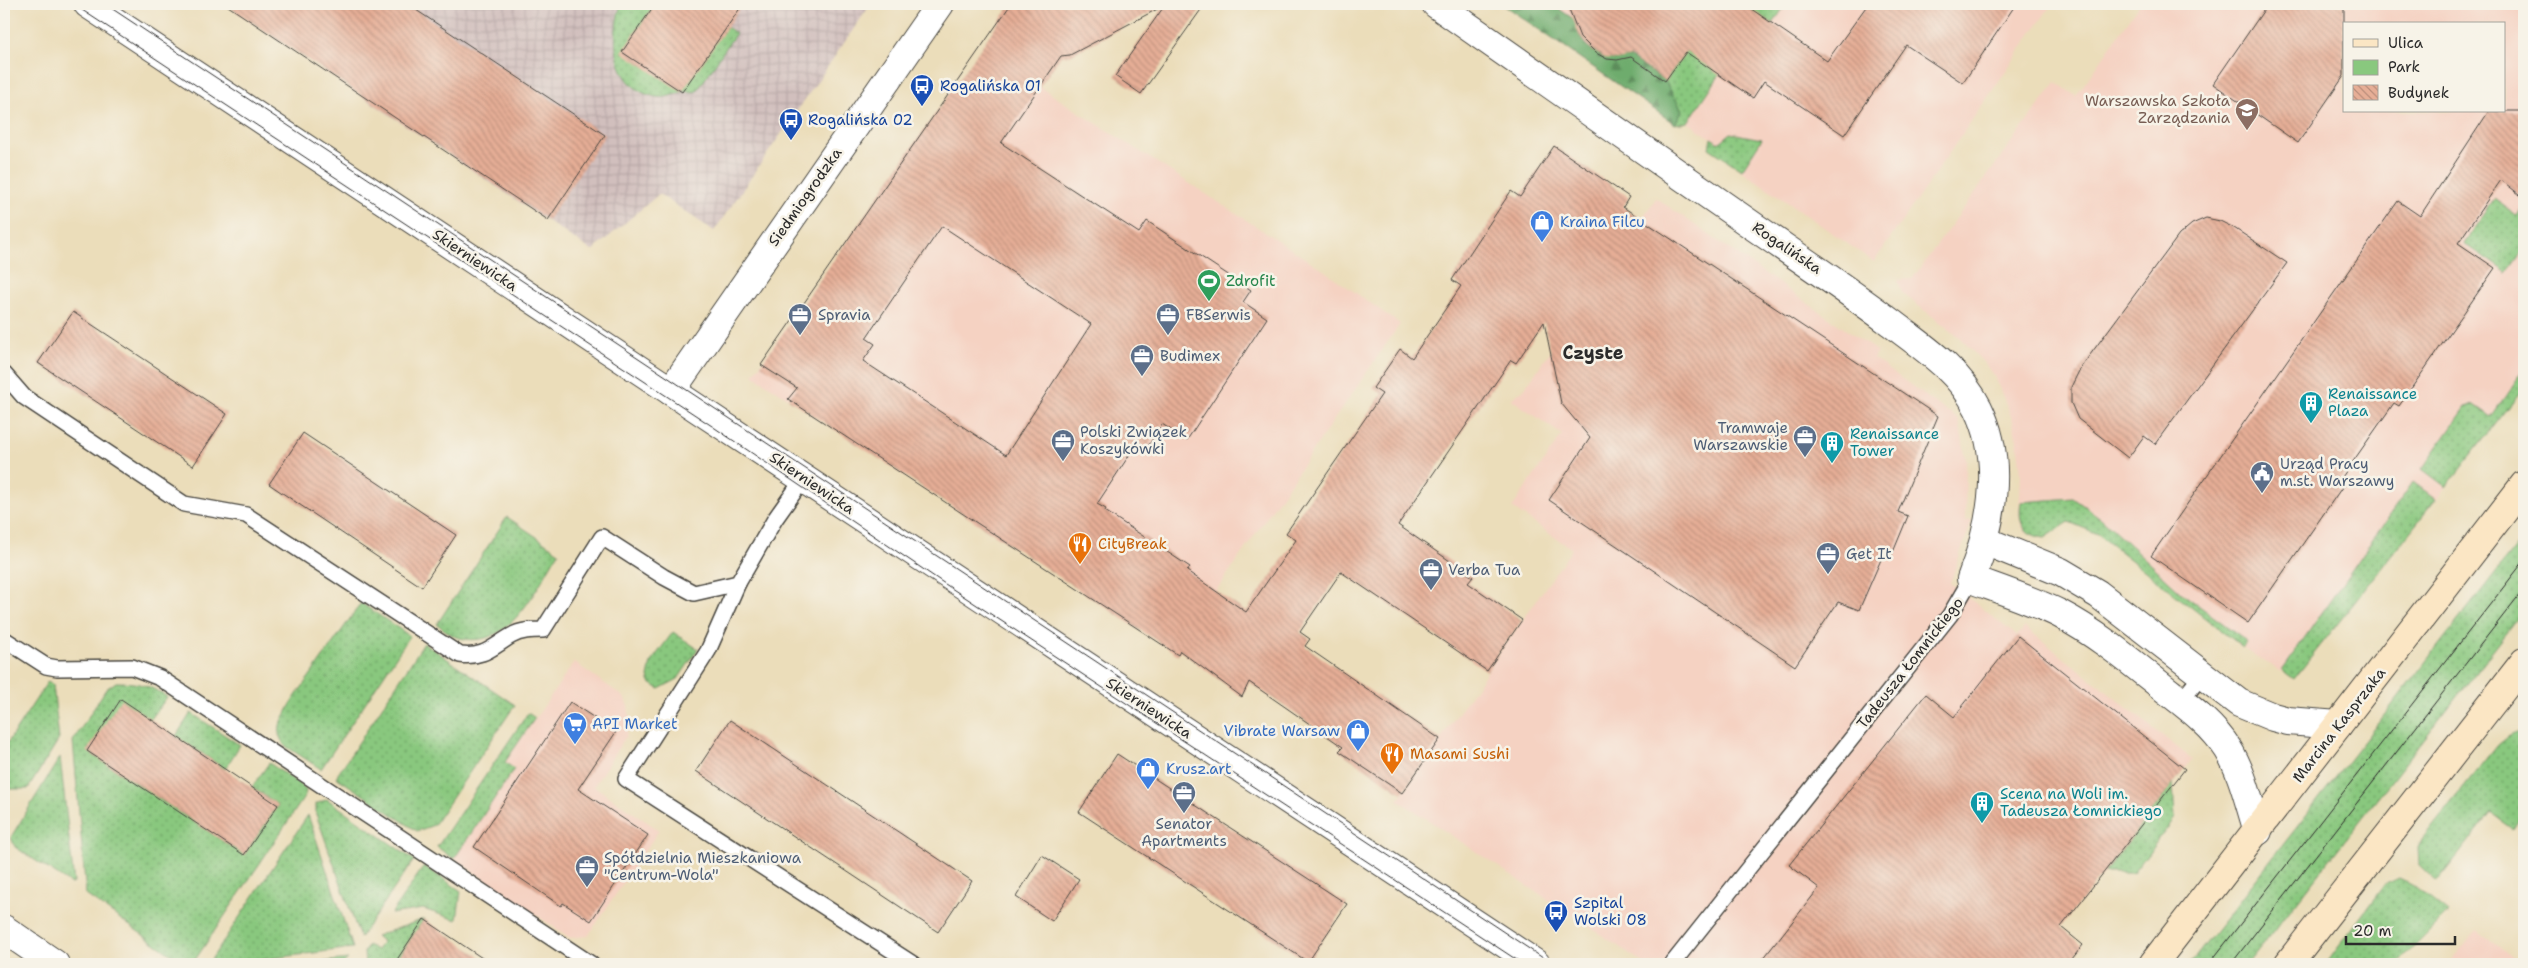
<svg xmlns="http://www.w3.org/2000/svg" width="2528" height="968" font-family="'Shantell Sans',sans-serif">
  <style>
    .built { fill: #f5d2c2; fill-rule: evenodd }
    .industrial { fill: url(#industrial-grid) }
    .green { fill: url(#green-dots); stroke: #5a7a54 }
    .forest { fill: url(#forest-firs); stroke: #4c6c4c }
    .building { fill: url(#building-back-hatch); fill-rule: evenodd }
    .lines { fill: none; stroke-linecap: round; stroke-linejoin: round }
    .service-casing { stroke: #484640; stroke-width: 18 }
    .minor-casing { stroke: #484640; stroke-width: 30 }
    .tertiary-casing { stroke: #484640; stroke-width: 30 }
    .secondary-casing { stroke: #484640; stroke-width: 30 }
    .service { stroke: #fff; stroke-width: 15 }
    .minor { stroke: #fff; stroke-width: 28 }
    .tertiary { stroke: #fff; stroke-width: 28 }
    .secondary { stroke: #fbe6c4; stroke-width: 28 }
    .tram { stroke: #2b2b2b; stroke-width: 1 }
    .labels { text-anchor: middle; stroke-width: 5; stroke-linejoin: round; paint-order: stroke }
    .transit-label { font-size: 15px; fill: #164399; stroke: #f7f3e8; text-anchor: start }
    .education-label { font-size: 15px; fill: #785e54; stroke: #f7f3e8; text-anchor: end }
    .street-label { font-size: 15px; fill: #2b2b2b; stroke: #f7f3e8 }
    .shop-label { font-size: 15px; fill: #366cbe; stroke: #f7f3e8; text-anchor: start }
    .leisure-label { font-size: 15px; fill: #27864d; stroke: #f7f3e8; text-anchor: start }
    .service-label { font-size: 15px; fill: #4e5e75; stroke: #f7f3e8; text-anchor: start }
    .culture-label { font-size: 15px; fill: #0d838f; stroke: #f7f3e8; text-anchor: start }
    .food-label { font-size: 15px; fill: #c56008; stroke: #f7f3e8; text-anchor: start }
    .quarter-label { font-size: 18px; font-weight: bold; fill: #2b2b2b; stroke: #f7f3e8 }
  </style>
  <defs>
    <pattern id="industrial-grid" width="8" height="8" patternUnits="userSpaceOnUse" patternTransform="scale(1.25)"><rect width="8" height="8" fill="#d1bfbd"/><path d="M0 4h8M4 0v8" fill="none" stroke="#b4a4a3"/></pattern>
    <pattern id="green-dots" width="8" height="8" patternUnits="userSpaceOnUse" patternTransform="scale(1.25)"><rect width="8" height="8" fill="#89c87e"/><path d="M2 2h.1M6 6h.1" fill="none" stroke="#70a367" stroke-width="1.8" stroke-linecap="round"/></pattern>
    <pattern id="forest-firs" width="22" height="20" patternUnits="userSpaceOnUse" patternTransform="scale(1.25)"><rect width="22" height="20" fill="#6eac6d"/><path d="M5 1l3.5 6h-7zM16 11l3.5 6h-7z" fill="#5b8c5a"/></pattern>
    <pattern id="building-back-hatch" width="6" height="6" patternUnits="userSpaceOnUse" patternTransform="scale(1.25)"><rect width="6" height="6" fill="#e6ae96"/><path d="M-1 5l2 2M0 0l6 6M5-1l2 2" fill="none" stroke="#bb8e7b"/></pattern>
  </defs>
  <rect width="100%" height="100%" fill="#f7f3e8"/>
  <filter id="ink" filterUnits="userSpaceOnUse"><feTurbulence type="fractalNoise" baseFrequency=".02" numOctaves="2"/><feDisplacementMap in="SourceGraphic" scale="10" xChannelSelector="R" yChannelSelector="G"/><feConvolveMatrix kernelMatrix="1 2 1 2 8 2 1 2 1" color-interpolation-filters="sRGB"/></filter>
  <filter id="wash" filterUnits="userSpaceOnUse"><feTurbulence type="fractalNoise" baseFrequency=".0096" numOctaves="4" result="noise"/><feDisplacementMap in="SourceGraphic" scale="20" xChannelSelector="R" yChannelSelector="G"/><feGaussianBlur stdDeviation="1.12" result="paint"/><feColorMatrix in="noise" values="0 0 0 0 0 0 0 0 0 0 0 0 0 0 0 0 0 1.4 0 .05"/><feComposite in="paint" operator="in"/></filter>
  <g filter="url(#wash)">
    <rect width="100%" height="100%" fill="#ebddba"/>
    <!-- built -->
    <g class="built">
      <polygon points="1502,4 2052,4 1874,262 1709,148 1711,138 1699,130 1688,122 1675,124"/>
      <path d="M 2140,4 L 2524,4 L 2524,388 L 2294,679 L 2283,670 L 2281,672 L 2243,648 L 2098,534 L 2069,522 L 2045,538 L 2026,532 L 2021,526 L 2019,515 L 2021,473 L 2017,440 L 2012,418 L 1995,378 L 1985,364 L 1959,337 L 1902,293 L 1898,280 L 1912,279 L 2056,82 L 2076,96 ZM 2344,24 L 2504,24 L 2504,111 L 2344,111 Z"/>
      <polygon points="1040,87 1319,267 1400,324 1174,652 753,375 835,258"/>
      <polygon points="1656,198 1878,352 1873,358 1959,420 1966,460 1965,521 1972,520 1950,583 2017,636 2025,627 2192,759 2031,964 1645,964 1398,800 1572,549 1512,508 1562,435 1511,399 1525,388"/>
      <polygon points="574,662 624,697 628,706 630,718 626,736 594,786 659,830 588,936 570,938 454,859 514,769 505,763"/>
      <polygon points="2477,930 2522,964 2448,964"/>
    </g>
    <!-- industrial -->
    <polygon class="industrial" points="225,4 871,4 714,231 659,194 592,251"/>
    <!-- green -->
    <g class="green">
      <path d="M 621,4 L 645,4 L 652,8 L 623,52 L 727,27 L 736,33 L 697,91 C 692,93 690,91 686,91 C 676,93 667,99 656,97 C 613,89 610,37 621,4 Z"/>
      <polygon points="1720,4 1786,4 1773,24 1760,15 1688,122 1675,124 1682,110 1665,81"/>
      <polygon points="1731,133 1762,139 1742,170 1709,148 1711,138 1719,143"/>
      <polygon points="2494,199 2518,216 2524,206 2524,249 2507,273 2464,243"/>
      <polygon points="2524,369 2524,388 2446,487 2422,469 2466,407 2474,405 2491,417"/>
      <polygon points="2413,482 2436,499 2294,679 2282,670"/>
      <path d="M 2073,498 L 2102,519 L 2183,594 L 2243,638 L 2246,642 L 2243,648 L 2098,534 L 2069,522 L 2045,538 C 2022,535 2018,522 2021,502 Z"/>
      <path d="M 507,517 L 559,552 C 537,586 511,651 460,638 C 452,637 444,629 437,624 Z"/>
      <polygon points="2524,536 2524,611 2248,964 2190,964"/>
      <polygon points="361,603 410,636 321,769 284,745 279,735 280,725 293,700"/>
      <polygon points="673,632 698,649 678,679 659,689 650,683 648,677 651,662"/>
      <polygon points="424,643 515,705 434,825 417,831 336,777"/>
      <polygon points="48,681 53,685 59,739 28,789 4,789 4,748"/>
      <path d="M 116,682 C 137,682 150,685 167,697 L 151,719 L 87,751 L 244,855 L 278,805 L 252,787 L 269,763 L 304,787 L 306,791 L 305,796 L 195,960 L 183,963 L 86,895 L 73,741 L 106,689 Z"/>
      <polygon points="191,713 240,745 225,769 176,736"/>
      <polygon points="528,713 535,718 505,762 514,769 454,859 437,847"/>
      <polygon points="2524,730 2524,811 2513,829 2491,813 2437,882 2419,865 2418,848 2422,839 2497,745 2507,737"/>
      <polygon points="60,757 74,883 71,884 15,847 11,837"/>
      <polygon points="2173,784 2175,818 2133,873 2104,873"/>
      <polygon points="327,799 414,860 360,938 316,814 316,804"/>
      <polygon points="308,815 353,948 227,964 208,964"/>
      <polygon points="424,866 461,891 457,920 423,909 391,914"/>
      <polygon points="2399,878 2412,884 2448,913 2397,964 2326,964 2384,885"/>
      <polygon points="424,919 394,964 365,964 364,952 368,945 377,950 383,942 376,936"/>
      <polygon points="348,959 343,964 306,964"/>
    </g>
    <!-- forest -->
    <path class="forest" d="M 1502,4 L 1552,4 L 1578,22 C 1574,43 1599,57 1616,60 L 1628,56 L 1665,81 L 1682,110 L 1675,124 Z"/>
    <g id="blocks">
      <!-- building -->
      <g class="building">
        <polygon points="225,4 407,4 605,135 548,220"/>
        <polygon points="655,4 743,4 682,92 622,52"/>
        <path d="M 1011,4 L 1205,4 L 1141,94 L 1115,76 L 1165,5 L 1070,55 L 1061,56 L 1001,143 L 1139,233 L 1147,221 L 1251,290 L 1243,302 L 1267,318 L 1187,440 L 1162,424 L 1147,448 L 1138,442 L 1097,504 L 1106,509 L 1105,511 L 1190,567 L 1187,571 L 1246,612 L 1296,540 L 1286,533 L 1382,394 L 1373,388 L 1400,349 L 1412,358 L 1461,286 L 1452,280 L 1511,191 L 1520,197 L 1554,146 L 1629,197 L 1623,207 L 1938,416 L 1898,512 L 1908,516 L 1891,557 L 1883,555 L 1859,610 L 1838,602 L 1795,666 L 1549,500 L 1590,438 L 1561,403 L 1544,322 L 1516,363 L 1511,360 L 1398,525 L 1473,577 L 1468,583 L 1522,620 L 1487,671 L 1341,572 L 1300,632 L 1310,639 L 1305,646 L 1440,739 L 1402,793 L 1339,751 L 1343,747 L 1249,682 L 1242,697 L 1180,651 L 1178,655 L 788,399 L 797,388 L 761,365 ZM 942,226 L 1091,324 L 1006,455 L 863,361 L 875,344 L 866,338 Z"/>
        <polygon points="1567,4 1744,4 1827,61 1868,4 2016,4 1963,83 1906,45 1844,135 1764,81 1753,98 1686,52 1665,81 1631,57 1617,60 1607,59 1596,53 1580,37"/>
        <polygon points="2268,4 2344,4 2344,76 2298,143 2213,84"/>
        <polygon points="2489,111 2524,111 2524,198 2501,180 2458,243 2495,268 2399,406 2394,403 2340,480 2345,483 2248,623 2151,556 2398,201 2420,216"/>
        <polygon points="2206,218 2220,221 2234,228 2287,263 2155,444 2144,436 2128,458 2078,419 2071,403 2071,387 2081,367 2179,235 2192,224"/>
        <polygon points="73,312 227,414 193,466 38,363"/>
        <polygon points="303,433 456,535 422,587 269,484"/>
        <polygon points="2018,636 2185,769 2061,927 2083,945 2068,964 1759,964 1819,888 1789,865 1926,694 1954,717"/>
        <polygon points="121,699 278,805 244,855 87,751"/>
        <polygon points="570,702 616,732 578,789 648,835 591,921 563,903 561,906 474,847"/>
        <polygon points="730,720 972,881 938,932 696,771"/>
        <polygon points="1117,754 1347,904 1308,962 1079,812"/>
        <polygon points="1042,855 1079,879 1052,921 1016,897"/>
        <polygon points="424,919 491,964 394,964"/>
      </g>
    </g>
  </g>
  <g filter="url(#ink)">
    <use href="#blocks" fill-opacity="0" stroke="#484640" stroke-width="1"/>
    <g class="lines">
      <!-- service casing -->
      <g class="service-casing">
        <g id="service">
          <path d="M 4,374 L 24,397 L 184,504 L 246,515 L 460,655 C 484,658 492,647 511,636 C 521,630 532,630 543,630 L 602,537 L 664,577 L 694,593 L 738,583 L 775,519 L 804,478"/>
          <polyline points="738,583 708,651 626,779 913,964"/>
          <polyline points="4,639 46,666 57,668 132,667 160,678 591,964"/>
          <polyline points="2181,701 2202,675"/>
          <polyline points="1672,964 1950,615 1971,579"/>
        </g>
      </g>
      <!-- minor casing -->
      <g class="minor-casing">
        <g id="minor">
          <path d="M 1436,4 C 1543,79 1649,154 1756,228 C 1801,259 1846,289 1890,322 C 1923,347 1959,370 1978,408 C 2005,462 1992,525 1971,579 C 2001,590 2032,600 2060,614 C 2098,634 2131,662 2165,689 C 2188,707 2212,724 2228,749 C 2243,773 2249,804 2258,831"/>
          <polyline points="671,391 1536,964"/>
          <polyline points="1985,541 2061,572 2098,594 2239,703 2273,717 2288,721 2338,725"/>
        </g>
      </g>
      <!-- tertiary casing -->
      <g class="tertiary-casing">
        <g id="tertiary">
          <polyline points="88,4 671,391 940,4"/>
          <polyline points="4,929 55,964"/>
        </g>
      </g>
      <!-- secondary casing -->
      <g class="secondary-casing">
        <g id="secondary">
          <polyline points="2153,964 2524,485"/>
          <polyline points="2288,964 2524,662"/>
        </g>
      </g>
      <!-- service -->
      <use href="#service" class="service"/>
      <!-- minor -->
      <use href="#minor" class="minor"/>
      <!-- tertiary -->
      <use href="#tertiary" class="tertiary"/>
      <!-- secondary -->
      <use href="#secondary" class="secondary"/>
      <!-- tram -->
      <g class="tram">
        <polyline points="73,4 712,426 942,582 1523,964"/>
        <polyline points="105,4 1552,964"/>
        <polyline points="2209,964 2524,561"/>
        <polyline points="2231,964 2524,589"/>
      </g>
    </g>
  </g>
  <!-- icons -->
  <defs>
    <g id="bus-pin" transform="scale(1.25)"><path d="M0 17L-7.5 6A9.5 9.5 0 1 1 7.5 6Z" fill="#1a4fb4" stroke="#f7f3e8"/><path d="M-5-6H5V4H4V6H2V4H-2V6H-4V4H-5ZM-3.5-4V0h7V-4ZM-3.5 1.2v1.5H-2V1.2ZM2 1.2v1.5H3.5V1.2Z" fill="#fff"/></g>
    <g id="university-pin" transform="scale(1.25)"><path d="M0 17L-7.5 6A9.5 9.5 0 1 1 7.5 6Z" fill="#8d6e63" stroke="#f7f3e8"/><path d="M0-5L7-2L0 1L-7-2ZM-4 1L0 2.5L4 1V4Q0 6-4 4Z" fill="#fff"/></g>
    <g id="shop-pin" transform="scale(1.25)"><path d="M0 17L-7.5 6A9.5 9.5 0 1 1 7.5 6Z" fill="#3f7fe0" stroke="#f7f3e8"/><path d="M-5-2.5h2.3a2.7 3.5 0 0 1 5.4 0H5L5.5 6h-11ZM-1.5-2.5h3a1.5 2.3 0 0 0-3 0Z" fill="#fff"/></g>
    <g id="stadium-pin" transform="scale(1.25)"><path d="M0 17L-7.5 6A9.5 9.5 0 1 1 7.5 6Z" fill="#2e9e5b" stroke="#f7f3e8"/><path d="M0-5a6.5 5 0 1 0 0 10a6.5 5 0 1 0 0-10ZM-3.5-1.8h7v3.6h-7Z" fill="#fff"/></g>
    <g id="office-pin" transform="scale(1.25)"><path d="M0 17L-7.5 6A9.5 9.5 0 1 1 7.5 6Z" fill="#5c6f8a" stroke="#f7f3e8"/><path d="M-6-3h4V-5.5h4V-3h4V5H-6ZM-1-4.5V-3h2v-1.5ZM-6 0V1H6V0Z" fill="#fff"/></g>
    <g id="building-pin" transform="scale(1.25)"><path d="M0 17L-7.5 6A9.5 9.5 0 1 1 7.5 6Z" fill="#0f9aa8" stroke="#f7f3e8"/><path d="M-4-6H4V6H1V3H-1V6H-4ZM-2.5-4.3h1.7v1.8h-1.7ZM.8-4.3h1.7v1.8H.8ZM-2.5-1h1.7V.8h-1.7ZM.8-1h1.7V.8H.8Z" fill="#fff"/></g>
    <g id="civic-pin" transform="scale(1.25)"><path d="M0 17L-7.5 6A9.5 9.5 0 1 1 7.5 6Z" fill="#5c6f8a" stroke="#f7f3e8"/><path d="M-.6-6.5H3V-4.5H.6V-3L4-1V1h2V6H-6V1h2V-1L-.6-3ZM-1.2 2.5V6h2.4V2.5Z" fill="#fff"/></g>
    <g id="restaurant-pin" transform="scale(1.25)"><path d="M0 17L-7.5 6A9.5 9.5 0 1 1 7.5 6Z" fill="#e8710a" stroke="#f7f3e8"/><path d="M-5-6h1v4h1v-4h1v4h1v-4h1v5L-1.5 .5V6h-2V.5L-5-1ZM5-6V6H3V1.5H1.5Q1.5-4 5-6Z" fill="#fff"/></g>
    <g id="supermarket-pin" transform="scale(1.25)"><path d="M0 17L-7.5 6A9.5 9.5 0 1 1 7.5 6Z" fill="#3f7fe0" stroke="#f7f3e8"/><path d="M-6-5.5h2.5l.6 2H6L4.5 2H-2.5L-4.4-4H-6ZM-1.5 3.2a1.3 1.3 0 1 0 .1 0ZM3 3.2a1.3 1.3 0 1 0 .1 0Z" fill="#fff"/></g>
  </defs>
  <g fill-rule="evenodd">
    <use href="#bus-pin" x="922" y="86"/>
    <use href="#university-pin" x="2247" y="110"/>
    <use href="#bus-pin" x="791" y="120"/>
    <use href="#shop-pin" x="1542" y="222"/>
    <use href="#stadium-pin" x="1209" y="281"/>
    <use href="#office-pin" x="800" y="315"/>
    <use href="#office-pin" x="1168" y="315"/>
    <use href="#office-pin" x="1142" y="356"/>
    <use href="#building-pin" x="2311" y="403"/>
    <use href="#office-pin" x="1805" y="437"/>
    <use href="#office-pin" x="1063" y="441"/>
    <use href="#building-pin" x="1832" y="443"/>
    <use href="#civic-pin" x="2262" y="473"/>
    <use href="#restaurant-pin" x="1080" y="544"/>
    <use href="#office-pin" x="1828" y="554"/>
    <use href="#office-pin" x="1431" y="570"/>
    <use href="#supermarket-pin" x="575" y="724"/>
    <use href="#shop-pin" x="1358" y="731"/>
    <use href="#restaurant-pin" x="1392" y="754"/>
    <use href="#shop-pin" x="1148" y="769"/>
    <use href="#office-pin" x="1184" y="793"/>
    <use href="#building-pin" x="1982" y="803"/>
    <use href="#office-pin" x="587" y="867"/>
    <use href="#bus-pin" x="1556" y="912"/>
  </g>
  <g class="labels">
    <!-- transit labels -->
    <g class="transit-label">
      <text x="940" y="91">Rogalińska 01</text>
      <text x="808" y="125">Rogalińska 02</text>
      <text x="1574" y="908">Szpital<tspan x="1574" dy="17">Wolski 08</tspan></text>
    </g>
    <!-- education labels -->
    <g class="education-label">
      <text x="2230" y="106">Warszawska Szkoła<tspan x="2230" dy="17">Zarządzania</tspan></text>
    </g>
    <!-- street labels -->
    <g class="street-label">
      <text transform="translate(805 197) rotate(-55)" y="5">Siedmiogrodzka</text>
      <text transform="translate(1787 248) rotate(34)" y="5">Rogalińska</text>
      <text transform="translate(475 260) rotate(34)" y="5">Skierniewicka</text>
      <text transform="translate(812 483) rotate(34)" y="5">Skierniewicka</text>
      <text transform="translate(1910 663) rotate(-52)" y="5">Tadeusza Łomnickiego</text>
      <text transform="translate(1149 708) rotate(33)" y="5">Skierniewicka</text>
      <text transform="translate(2339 725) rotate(-52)" y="5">Marcina Kasprzaka</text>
    </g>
    <!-- shop labels -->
    <g class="shop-label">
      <text x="1560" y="227">Kraina Filcu</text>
      <text x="592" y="729">API Market</text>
      <text x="1340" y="736" text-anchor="end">Vibrate Warsaw</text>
      <text x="1166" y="774">Krusz.art</text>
    </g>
    <!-- leisure labels -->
    <g class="leisure-label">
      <text x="1226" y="286">Zdrofit</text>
    </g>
    <!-- service labels -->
    <g class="service-label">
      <text x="818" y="320">Spravia</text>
      <text x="1186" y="320">FBSerwis</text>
      <text x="1160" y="361">Budimex</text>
      <text x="1788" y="433" text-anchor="end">Tramwaje<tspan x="1788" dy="17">Warszawskie</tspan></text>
      <text x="1080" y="437">Polski Związek<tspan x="1080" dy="17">Koszykówki</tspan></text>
      <text x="2280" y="469">Urząd Pracy<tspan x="2280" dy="17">m.st. Warszawy</tspan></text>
      <text x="1846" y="559">Get It</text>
      <text x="1448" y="575">Verba Tua</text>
      <text x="1184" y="829" text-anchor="middle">Senator<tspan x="1184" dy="17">Apartments</tspan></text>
      <text x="604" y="863">Spółdzielnia Mieszkaniowa<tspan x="604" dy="17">"Centrum-Wola"</tspan></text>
    </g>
    <!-- culture labels -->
    <g class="culture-label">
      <text x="2328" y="399">Renaissance<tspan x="2328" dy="17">Plaza</tspan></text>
      <text x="1850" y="439">Renaissance<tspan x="1850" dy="17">Tower</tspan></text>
      <text x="2000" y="799">Scena na Woli im.<tspan x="2000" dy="17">Tadeusza Łomnickiego</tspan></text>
    </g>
    <!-- food labels -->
    <g class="food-label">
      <text x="1098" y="549">CityBreak</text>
      <text x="1410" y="759">Masami Sushi</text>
    </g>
    <!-- quarter labels -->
    <g class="quarter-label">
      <text x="1593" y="359">Czyste</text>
    </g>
  </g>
  <!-- margin -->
  <rect width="2528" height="968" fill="none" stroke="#f7f3e8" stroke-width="20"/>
  <!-- legend -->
  <rect x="2343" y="22" width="162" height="90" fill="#f7f3e8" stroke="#a5a39c"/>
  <rect x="2353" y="39" width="25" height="8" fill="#fbe6c4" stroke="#a5a39c"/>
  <text x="2388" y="48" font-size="15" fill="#2b2b2b">Ulica</text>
  <rect x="2353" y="60" width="25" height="15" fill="#89c87e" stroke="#a5a39c"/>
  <text x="2388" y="72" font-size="15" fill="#2b2b2b">Park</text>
  <rect x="2353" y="85" width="25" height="15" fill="url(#building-back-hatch)" stroke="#a5a39c"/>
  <text x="2388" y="98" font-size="15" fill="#2b2b2b">Budynek</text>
  <!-- scale -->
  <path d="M2346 936v8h109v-8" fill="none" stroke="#2b2b2b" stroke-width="2.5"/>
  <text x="2353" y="936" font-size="15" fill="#2b2b2b" stroke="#f7f3e8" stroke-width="4" paint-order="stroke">20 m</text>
</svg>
